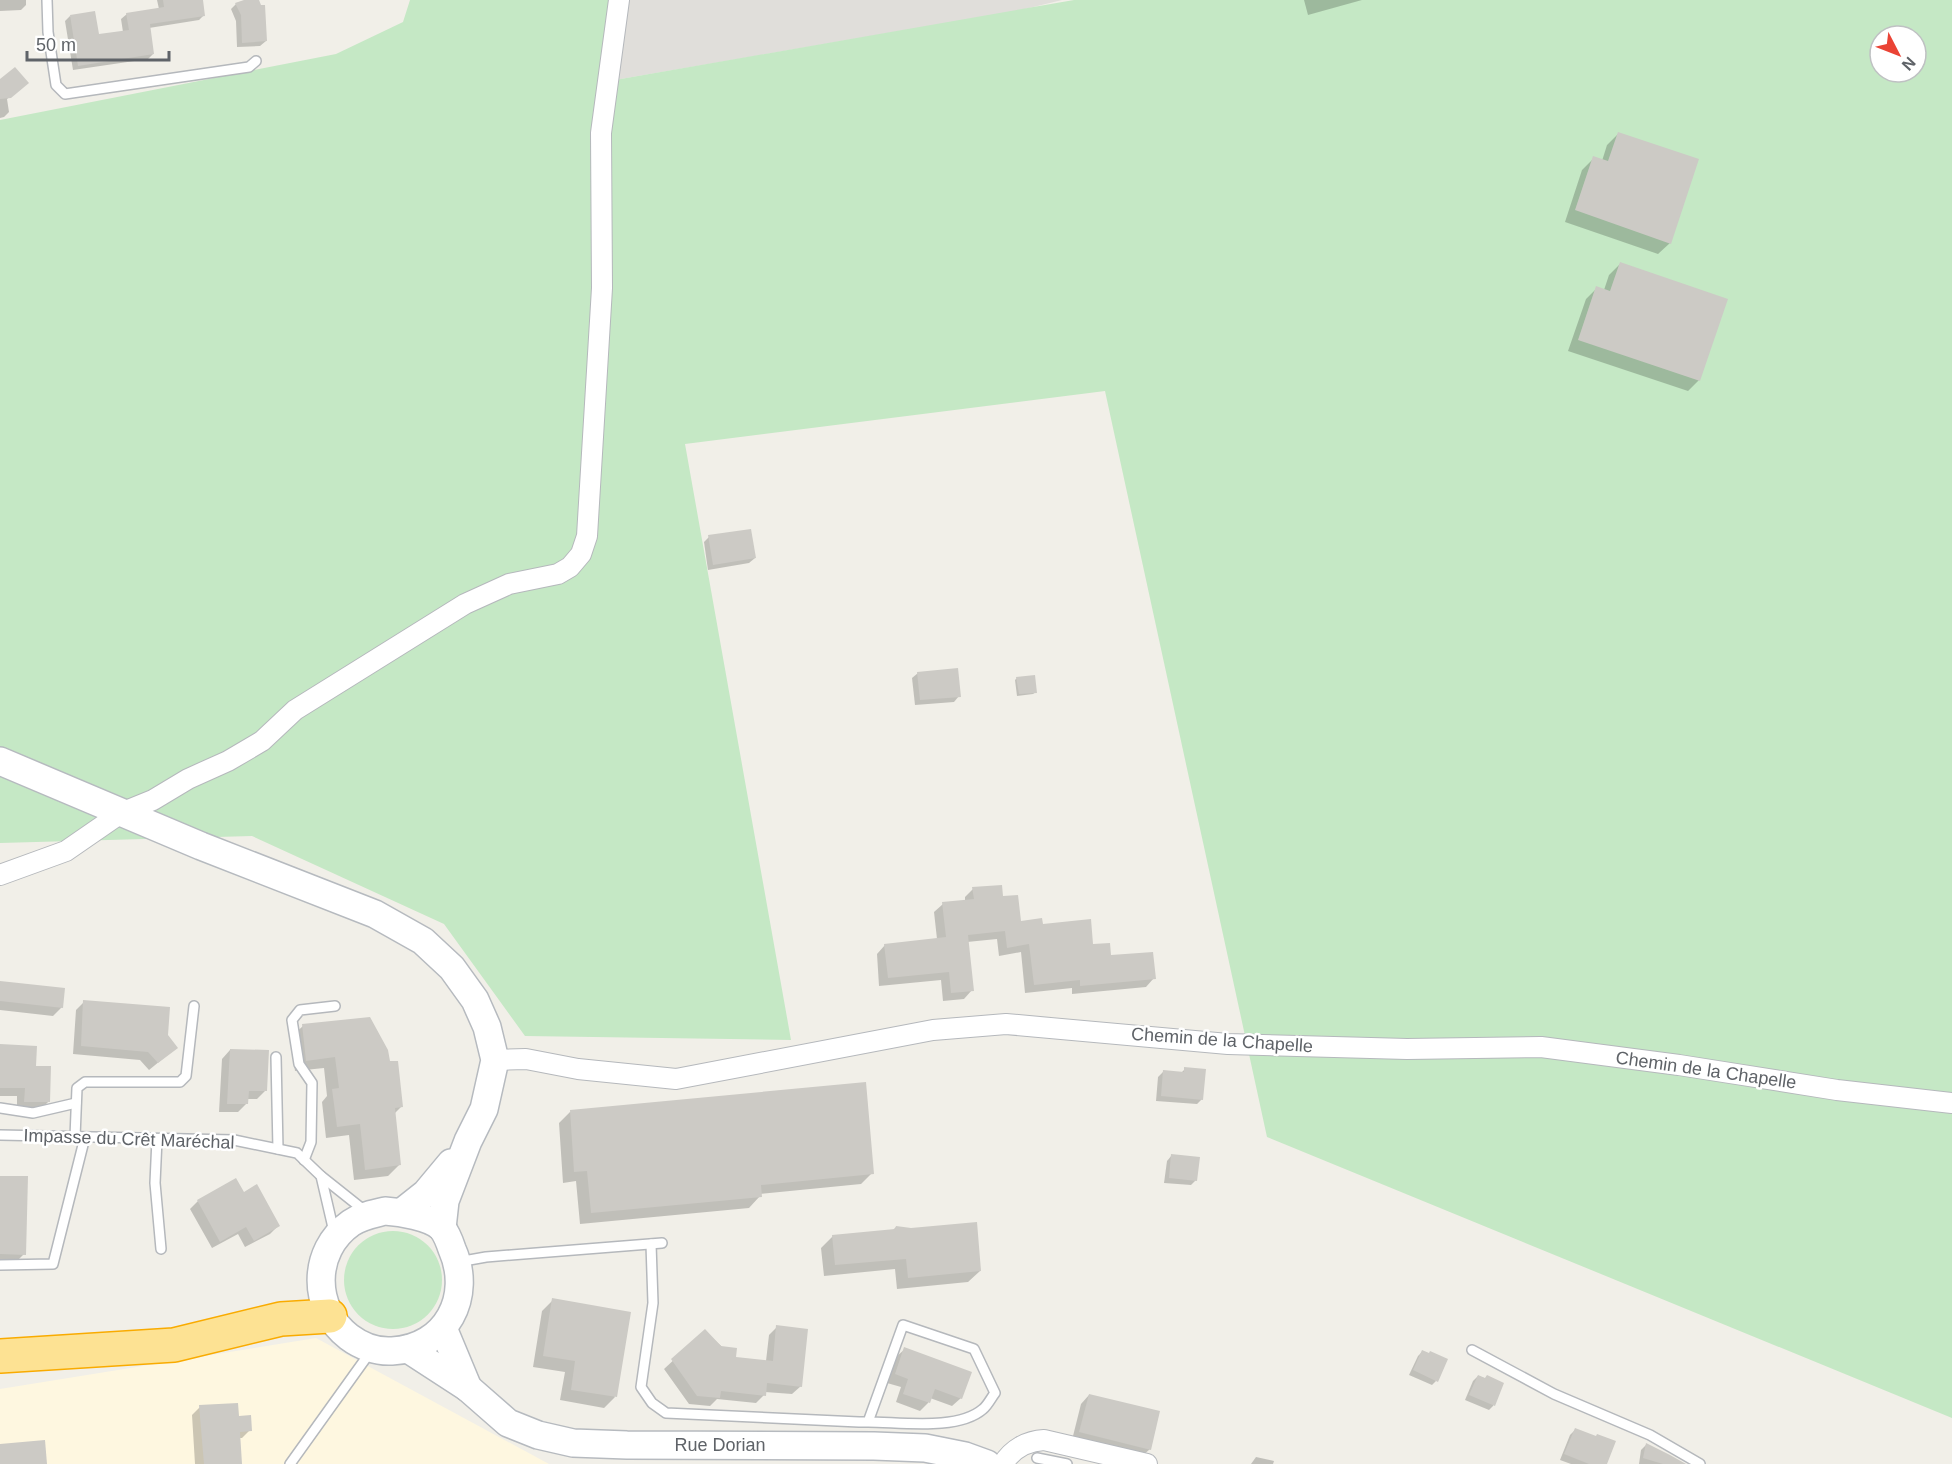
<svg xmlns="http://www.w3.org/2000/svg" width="1952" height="1464" font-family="Arial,sans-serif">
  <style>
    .commercial { fill: #fef7e0 }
    .industrial { fill: #e0deda }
    .green { fill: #c5e8c5; fill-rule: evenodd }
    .shadow { fill: #0003 }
    .building { fill: #cccac5 }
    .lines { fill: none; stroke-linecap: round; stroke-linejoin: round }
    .lane-casing { stroke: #b5b8bc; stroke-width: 12 }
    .street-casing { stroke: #b5b8bc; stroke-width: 22 }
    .secondary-casing { stroke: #b6babf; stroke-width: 30 }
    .highway-casing { stroke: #f9ab00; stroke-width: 36 }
    .lane { stroke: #fff; stroke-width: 9 }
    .street { stroke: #fff; stroke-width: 20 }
    .secondary { stroke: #fff; stroke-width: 27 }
    .highway { stroke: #fde293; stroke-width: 33 }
    .labels { text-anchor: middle; stroke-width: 5; stroke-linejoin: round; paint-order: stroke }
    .street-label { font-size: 18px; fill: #5f6368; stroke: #fff }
  </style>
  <rect width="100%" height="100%" fill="#f1efe8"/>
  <!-- commercial -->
  <polygon class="commercial" points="316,1338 549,1464 0,1464 0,1389"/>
  <!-- industrial -->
  <polygon class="industrial" points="627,0 1062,0 1017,11 615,80"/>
  <!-- green -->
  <g class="green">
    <path d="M 410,0 L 627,0 L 615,80 L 1074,0 L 1952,0 L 1952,1418 L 1267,1137 L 1105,391 L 685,444 L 791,1040 L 525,1036 L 444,924 L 252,836 L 0,843 L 0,120 L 336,54 L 403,22 ZM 1880,36 L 1916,36 L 1916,72 L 1880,72 Z"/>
    <circle cx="393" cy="1280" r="49"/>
  </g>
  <!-- shadow -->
  <g class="shadow">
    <polygon points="0,0 26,0 26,5 21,10 0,11"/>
    <polygon points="157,0 201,0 204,15 199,20 149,28 153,54 148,59 73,70 65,21 70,16 98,36 123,32 121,19 127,14 159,9"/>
    <polygon points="248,0 258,0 266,41 260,46 237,47 236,21 231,9 236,4"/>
    <polygon points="1304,0 1362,0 1308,15"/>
    <polygon points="0,80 21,89 7,99 9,112 4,117 0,118"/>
    <polygon points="1618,134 1670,243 1658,254 1565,222 1582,170 1594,158 1602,161 1607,145"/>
    <polygon points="1620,264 1699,380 1688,391 1568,351 1586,299 1597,288 1604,290 1609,275"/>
    <polygon points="709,537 755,558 749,563 708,570 704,542"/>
    <polygon points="918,673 959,696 954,702 915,705 912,678"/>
    <polygon points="1017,678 1036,692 1033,694 1017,696 1015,680"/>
    <polygon points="973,889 1001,898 1019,923 1041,926 1092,946 1109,956 1154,978 1146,987 1072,994 1072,988 1025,993 1021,952 999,956 997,939 967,942 972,990 964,999 943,1001 941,980 879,986 877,954 885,945 937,939 934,912 943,904 965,902 965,897"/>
    <polygon points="0,982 62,1007 53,1016 0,1010"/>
    <polygon points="84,1002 167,1035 176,1048 149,1070 140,1060 73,1054 76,1010"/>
    <polygon points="303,1026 389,1063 402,1106 394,1114 400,1164 388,1176 354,1180 349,1135 326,1138 322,1102 327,1096 324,1068 295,1071 291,1037"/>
    <polygon points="0,1046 35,1067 49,1101 40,1110 17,1110 17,1096 0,1096"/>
    <polygon points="230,1050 265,1091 257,1099 247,1099 247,1103 238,1112 219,1112 222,1059"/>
    <polygon points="1185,1069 1202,1099 1197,1104 1156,1101 1158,1077 1163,1072 1181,1073"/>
    <polygon points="570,1112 872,1173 861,1184 760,1194 760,1196 749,1208 580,1224 576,1181 563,1183 559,1123"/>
    <polygon points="1172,1155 1196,1180 1191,1185 1164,1183 1167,1161"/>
    <polygon points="0,1178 24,1254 13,1265 0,1265"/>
    <polygon points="243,1194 278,1226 270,1234 245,1247 238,1234 212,1248 190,1209 198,1201"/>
    <polygon points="896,1227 980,1271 968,1282 897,1289 895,1269 824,1276 821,1248 833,1236 892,1231"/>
    <polygon points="553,1300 615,1397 604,1408 560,1400 565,1372 533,1367 542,1311"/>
    <polygon points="777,1327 801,1386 792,1394 765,1392 764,1395 756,1403 717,1399 710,1406 689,1404 664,1369 705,1331 734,1358 766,1361 769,1335"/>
    <polygon points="905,1349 961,1398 952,1406 930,1398 928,1403 920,1411 896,1402 901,1387 887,1383 896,1357"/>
    <polygon points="1422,1352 1436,1381 1432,1385 1409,1375 1418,1356"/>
    <polygon points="1478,1376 1502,1384 1493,1406 1489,1410 1465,1400 1473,1381"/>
    <polygon points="1089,1395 1150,1449 1141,1457 1072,1440 1081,1404"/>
    <polygon points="200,1407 237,1418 250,1430 242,1438 239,1438 240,1464 195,1464 192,1415"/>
    <polygon points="1575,1430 1605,1464 1571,1464 1560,1460 1570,1435"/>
    <polygon points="1646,1445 1680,1464 1639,1464 1641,1450"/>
    <polygon points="1256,1457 1274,1461 1273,1464 1251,1464"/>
  </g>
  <!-- building -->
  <g class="building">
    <polygon points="163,0 203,0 205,16 150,24 154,54 78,66 70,15 95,11 99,34 129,30 126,13 164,7"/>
    <polygon points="244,0 259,0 261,5 265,5 267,41 242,43 241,15 235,3"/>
    <polygon points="15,67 29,83 11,98 0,99 0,79"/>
    <polygon points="1618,132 1699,159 1671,244 1575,210 1593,156 1608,161"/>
    <polygon points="1620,262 1728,299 1700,381 1578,340 1596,286 1610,291"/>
    <polygon points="751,529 756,558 713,565 708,535"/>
    <polygon points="958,668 961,697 920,700 917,672"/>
    <polygon points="1035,675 1037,693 1019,694 1016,677"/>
    <polygon points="1002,885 1003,896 1018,895 1021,921 1042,918 1043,924 1091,919 1093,944 1110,943 1111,955 1153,952 1156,979 1080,986 1080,980 1034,985 1029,944 1007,948 1005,931 968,935 974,991 951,993 949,972 888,978 884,944 946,937 942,902 974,899 972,887"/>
    <polygon points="0,981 65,988 63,1008 0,1001"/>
    <polygon points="83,1000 170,1007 168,1035 178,1048 158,1063 148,1052 81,1046"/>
    <polygon points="370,1017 388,1050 390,1061 398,1061 403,1107 395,1108 401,1165 365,1170 360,1124 337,1127 332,1089 339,1088 335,1057 306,1061 302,1024"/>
    <polygon points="0,1044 37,1046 36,1066 51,1066 50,1102 24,1102 25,1088 0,1088"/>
    <polygon points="230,1049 269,1050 267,1091 249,1091 248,1104 227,1104"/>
    <polygon points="1184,1067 1206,1069 1203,1100 1161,1096 1163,1070 1184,1072"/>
    <polygon points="866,1082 874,1174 761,1185 762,1197 591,1213 587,1171 574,1172 570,1110"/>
    <polygon points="1171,1154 1200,1157 1197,1181 1169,1178"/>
    <polygon points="0,1176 28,1176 26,1255 0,1254"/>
    <polygon points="236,1178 244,1192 257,1184 280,1226 254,1241 246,1227 220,1242 197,1200"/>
    <polygon points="977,1222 981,1271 908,1278 906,1259 835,1265 832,1235 895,1229 896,1226 911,1228"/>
    <polygon points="552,1298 631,1312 617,1397 571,1390 575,1361 543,1356"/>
    <polygon points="776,1325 808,1329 802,1387 767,1383 766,1396 721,1391 720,1398 697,1396 671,1359 705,1329 721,1346 737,1348 736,1357 773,1361"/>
    <polygon points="904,1347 972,1372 962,1399 935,1389 930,1403 903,1394 908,1379 895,1374"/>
    <polygon points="1422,1350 1429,1353 1430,1351 1448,1359 1438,1382 1413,1370"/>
    <polygon points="1478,1375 1485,1378 1487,1375 1504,1383 1495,1406 1469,1395"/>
    <polygon points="1089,1394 1160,1411 1151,1450 1079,1432"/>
    <polygon points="238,1403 239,1416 251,1415 252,1431 240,1432 242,1464 204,1464 199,1405"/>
    <polygon points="1575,1428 1596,1436 1597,1434 1616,1441 1607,1464 1589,1464 1564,1454"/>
    <polygon points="45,1440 47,1464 0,1464 0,1444"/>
    <polygon points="1646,1443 1670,1455 1686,1464 1663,1464 1643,1458"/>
  </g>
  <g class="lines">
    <!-- lane casing -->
    <g class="lane-casing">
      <g id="lane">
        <polyline points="47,0 48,32 56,85 65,94 249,67 256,61"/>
        <polyline points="276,1057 278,1149"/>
        <polyline points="0,1108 33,1113 76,1103"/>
        <polyline points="0,1135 234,1140 297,1153 321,1176 365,1211"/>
        <polyline points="75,1137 77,1088 85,1082 180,1082 186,1076 194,1006"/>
        <polyline points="157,1139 155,1183 161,1249"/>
        <polyline points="304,1160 311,1142 312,1083 299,1064 292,1020 300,1010 335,1006"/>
        <polyline points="321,1176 334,1232"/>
        <path d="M 651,1244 L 653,1303 L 641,1387 L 652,1403 L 666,1413 L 859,1422 L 868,1422 C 900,1422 958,1431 983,1409 C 988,1405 991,1398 995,1393 L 974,1349 L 903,1325 L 868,1422"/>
        <polyline points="458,1262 486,1257 662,1243"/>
        <polyline points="0,1265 53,1264 85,1137"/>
        <polyline points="1472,1350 1554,1394 1650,1435 1700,1464"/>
        <polyline points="1037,1458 1067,1464"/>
        <polyline points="290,1464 371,1351"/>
      </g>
    </g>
    <!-- street casing -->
    <g class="street-casing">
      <g id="street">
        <polyline points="0,875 66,851 121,813 153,800 188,779 228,761 262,741 295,710 465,604 509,584 558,574 570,567 581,554 587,536 602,288 601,133 619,0"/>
        <polyline points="495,1060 526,1059 578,1069 676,1079 933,1030 1006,1024 1228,1044 1407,1049 1541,1047 1679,1065 1837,1090 1952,1103"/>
        <path d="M 1003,1464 C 1012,1449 1027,1441 1044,1440 L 1147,1464"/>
      </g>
    </g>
    <!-- secondary casing -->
    <g class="secondary-casing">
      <g id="secondary">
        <polyline points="0,761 201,846 375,914 423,941 452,968 475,1000 487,1027 495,1060 484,1109 468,1141 445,1201 442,1228"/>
        <path d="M 385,1211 C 400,1212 431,1217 442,1228 C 446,1233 450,1243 452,1249 C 473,1296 447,1348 392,1351 C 377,1352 361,1346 349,1337 C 312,1309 311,1251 351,1223 C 361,1216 373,1214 385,1211 Z"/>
        <polyline points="402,1212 426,1193 451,1163"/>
        <polyline points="443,1328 468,1388"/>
        <polyline points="408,1349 468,1388 508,1423 538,1435 573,1443 627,1445 874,1446 925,1448 965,1456 987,1464"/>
      </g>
    </g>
    <!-- highway casing -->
    <g class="highway-casing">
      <polyline id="highway" points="0,1356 174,1345 281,1319 330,1316"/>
    </g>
    <!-- lane -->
    <use href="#lane" class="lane"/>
    <!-- street -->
    <use href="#street" class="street"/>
    <!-- secondary -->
    <use href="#secondary" class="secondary"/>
    <!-- highway -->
    <use href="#highway" class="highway"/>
  </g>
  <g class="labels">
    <!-- street labels -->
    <g class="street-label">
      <text transform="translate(1222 1040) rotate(4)" y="6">Chemin de la Chapelle</text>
      <text transform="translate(1706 1070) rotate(8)" y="6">Chemin de la Chapelle</text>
      <text transform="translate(129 1139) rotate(2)" y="6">Impasse du Crêt Maréchal</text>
      <text x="720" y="1451">Rue Dorian</text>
    </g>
  </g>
  <!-- north arrow -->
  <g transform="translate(1898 54) rotate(132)"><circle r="28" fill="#ffffff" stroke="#bfc1c3" stroke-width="1.5"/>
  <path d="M0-4.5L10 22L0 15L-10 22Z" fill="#ea4335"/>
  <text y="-9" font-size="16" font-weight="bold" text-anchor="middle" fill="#5f6368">N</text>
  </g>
  <!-- scale -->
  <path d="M27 51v9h142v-9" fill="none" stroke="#5f6368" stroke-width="3"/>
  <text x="36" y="51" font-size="18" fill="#5f6368" stroke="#ffffff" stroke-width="4.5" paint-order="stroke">50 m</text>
</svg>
